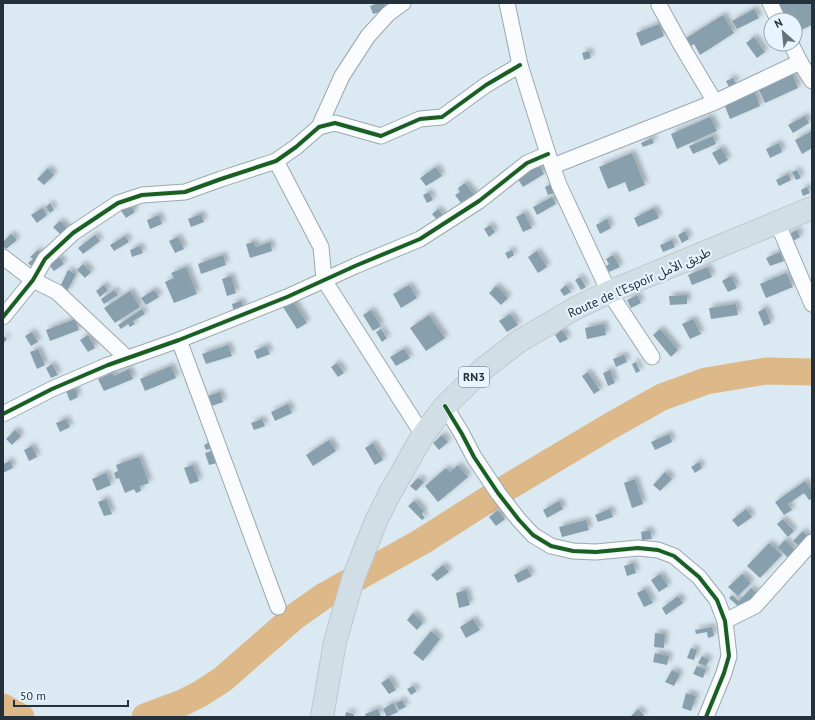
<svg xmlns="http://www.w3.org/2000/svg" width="815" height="720" font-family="'PT Sans','Noto Sans Arabic',sans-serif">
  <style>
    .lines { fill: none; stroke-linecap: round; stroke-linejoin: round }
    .river { stroke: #ddb98a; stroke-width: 27 }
    .building { fill: #88a0ae; filter: url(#shadow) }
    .minor-casing { stroke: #9ca8af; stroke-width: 17 }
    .trunk-casing { stroke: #bfc6cb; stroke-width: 24 }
    .minor { stroke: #fafcfd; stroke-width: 15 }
    .trunk { stroke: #d2dee6; stroke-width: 22 }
    .cycleway-casing { stroke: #e8f5fe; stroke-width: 6 }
    .cycleway { stroke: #1b5e20; stroke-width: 4 }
    .labels { text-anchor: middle; stroke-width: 4; stroke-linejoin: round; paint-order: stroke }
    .shield { fill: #e8f5fe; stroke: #606c75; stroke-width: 1 }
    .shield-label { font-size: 12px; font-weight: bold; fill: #25313a }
    .street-label { font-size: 13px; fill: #25313a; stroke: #e8f5fe }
  </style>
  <defs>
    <filter id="shadow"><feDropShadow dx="3.5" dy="-3.5" stdDeviation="2" flood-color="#0004"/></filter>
  </defs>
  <rect width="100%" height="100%" fill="#dbe9f2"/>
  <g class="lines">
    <!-- river -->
    <g class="river">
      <polyline points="3,707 21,717"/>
      <polyline points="145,717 180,704 200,694 223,679 294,617 324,596 421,542 498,493 612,425 662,397 706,381 766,371 812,372"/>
    </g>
  </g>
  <!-- building -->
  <g class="building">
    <polygon points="379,3 384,3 386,10 373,14 370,6"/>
    <polygon points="777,3 811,3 812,6 812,25 795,33 795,20 785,20"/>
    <polygon points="754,9 759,18 737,29 732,21"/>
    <polygon points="723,15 734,33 700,55 694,44 688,48 683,40"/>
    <polygon points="659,24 664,36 641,46 636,33"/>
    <polygon points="754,37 765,52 757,58 746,43"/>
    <polygon points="589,51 591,58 584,60 582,53"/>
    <polygon points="792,73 798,88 765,103 758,88"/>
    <polygon points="733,78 736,83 729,87 726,81"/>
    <polygon points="754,90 760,106 730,119 724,104"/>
    <polygon points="805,116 809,123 793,133 788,125"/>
    <polygon points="710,117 717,131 677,149 671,134"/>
    <polygon points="812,131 812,148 802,154 795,140"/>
    <polygon points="713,136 716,144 693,154 689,146"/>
    <polygon points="652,138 654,143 643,147 641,143"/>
    <polygon points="779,143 782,152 770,158 766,149"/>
    <polygon points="721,148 728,160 719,165 712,153"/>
    <polygon points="632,153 645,185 629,192 625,182 608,189 599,167"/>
    <polygon points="539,165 544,174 523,187 517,178"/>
    <polygon points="436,167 442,176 426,186 420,178"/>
    <polygon points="48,168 54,175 44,185 37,179"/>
    <polygon points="797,170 801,178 796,180 792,172"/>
    <polygon points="788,174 791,180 779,186 776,180"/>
    <polygon points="465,183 477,198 467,206 464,201 461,203 455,195 460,192 458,188"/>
    <polygon points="551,184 554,193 548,195 545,187"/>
    <polygon points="807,187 810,193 803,196 801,190"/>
    <polygon points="429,192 433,200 427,203 423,195"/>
    <polygon points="552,197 556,204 537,215 533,207"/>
    <polygon points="50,203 54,210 50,213 46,207"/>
    <polygon points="129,203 135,212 126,218 120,209"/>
    <polygon points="42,208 47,215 37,223 31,215"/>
    <polygon points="654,208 659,218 638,227 634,218"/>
    <polygon points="438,209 444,216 438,221 432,214"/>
    <polygon points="524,213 532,228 523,232 516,217"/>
    <polygon points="201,214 204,222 191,227 188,219"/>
    <polygon points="159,215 162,224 150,229 147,220"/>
    <polygon points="607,219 611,228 600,234 596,225"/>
    <polygon points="60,221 69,230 62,236 53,227"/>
    <polygon points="490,225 495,232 489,237 484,229"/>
    <polygon points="797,230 800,237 791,242 787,235"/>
    <polygon points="685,231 689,239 682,243 678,235"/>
    <polygon points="11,234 17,240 6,249 3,246 3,242"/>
    <polygon points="95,235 100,241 83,254 78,248"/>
    <polygon points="125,236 129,242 114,251 110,245"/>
    <polygon points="178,237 184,249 175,253 169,241"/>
    <polygon points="672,240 675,247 663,252 660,245"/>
    <polygon points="254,242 256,247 270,242 272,251 250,258 246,244"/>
    <polygon points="140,246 143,253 132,257 130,250"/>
    <polygon points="38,250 42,255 31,266 28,263 33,259 30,257"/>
    <polygon points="512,250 514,255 508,259 505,253"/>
    <polygon points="537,251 547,267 538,273 528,257"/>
    <polygon points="780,252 784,261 770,266 766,258"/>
    <polygon points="223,255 226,265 201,274 198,264"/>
    <polygon points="613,255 620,267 609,272 606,266 609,264 606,259"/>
    <polygon points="59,257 64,264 54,271 49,265"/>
    <polygon points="83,264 91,272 85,278 77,270"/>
    <polygon points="186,267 197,294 174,303 165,282 174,278 171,273"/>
    <polygon points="708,267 712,277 692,285 688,275"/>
    <polygon points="68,270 76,274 66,293 59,289"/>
    <polygon points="786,273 793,287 766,298 760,284"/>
    <polygon points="231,276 236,293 227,296 222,279"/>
    <polygon points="731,276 737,288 728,292 722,281"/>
    <polygon points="580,277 586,287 581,290 575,280"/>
    <polygon points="104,285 108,290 100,297 96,291"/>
    <polygon points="409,285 417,298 401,308 393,294"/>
    <polygon points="566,285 571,292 564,296 560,290"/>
    <polygon points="496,286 508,298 501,305 489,293"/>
    <polygon points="114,290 118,295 104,304 101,299"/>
    <polygon points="154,290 159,297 146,305 141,298"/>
    <polygon points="130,291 140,307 115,323 104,308"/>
    <polygon points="637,295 641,303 631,308 627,300"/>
    <polygon points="687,295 687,304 670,305 669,296"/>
    <polygon points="241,301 244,309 234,312 232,304"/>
    <polygon points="293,301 307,323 297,329 283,307"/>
    <polygon points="736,304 738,315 711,319 709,308"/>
    <polygon points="765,308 771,323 764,326 758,312"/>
    <polygon points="142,309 145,314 133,321 135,324 130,327 128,324 121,329 118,325"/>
    <polygon points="371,310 381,326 373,331 363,315"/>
    <polygon points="510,314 518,325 507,332 499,321"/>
    <polygon points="429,315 445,338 426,351 410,328"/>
    <polygon points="75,319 79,330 50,341 46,330"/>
    <polygon points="693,319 701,334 690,339 682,324"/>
    <polygon points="604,324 606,335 587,339 585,328"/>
    <polygon points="381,329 387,338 382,342 376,332"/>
    <polygon points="660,329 678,350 671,357 653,335"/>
    <polygon points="562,330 568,339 560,343 555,335"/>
    <polygon points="32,332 38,342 31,346 25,336"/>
    <polygon points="3,335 7,339 3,344"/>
    <polygon points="88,335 95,348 88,352 80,340"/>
    <polygon points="228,345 232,356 206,364 202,354"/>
    <polygon points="266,346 270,354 257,359 254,351"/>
    <polygon points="38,349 45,365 37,369 30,352"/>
    <polygon points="404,349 410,358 396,366 390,357"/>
    <polygon points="624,355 627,362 616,367 613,359"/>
    <polygon points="636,362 640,371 636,373 632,364"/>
    <polygon points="337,363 344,373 338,377 331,367"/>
    <polygon points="52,364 58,375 51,378 46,368"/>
    <polygon points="171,366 176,378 145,391 140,379"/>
    <polygon points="129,369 133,379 104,391 98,379 112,373 114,376"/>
    <polygon points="610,370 615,383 608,386 603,373"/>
    <polygon points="588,372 600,390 594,394 582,376"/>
    <polygon points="75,388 78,397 70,401 66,391"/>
    <polygon points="220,392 223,402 209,407 205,397"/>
    <polygon points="288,404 292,413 275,421 271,412"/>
    <polygon points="66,419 70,427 60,432 56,423"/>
    <polygon points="262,419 265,426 254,430 251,423"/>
    <polygon points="15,430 21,436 12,445 6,439"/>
    <polygon points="669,434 672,442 655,450 651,442"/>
    <polygon points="442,435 448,442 439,450 433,443"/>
    <polygon points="329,440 336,451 313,466 306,455"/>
    <polygon points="210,442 212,448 206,450 204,445"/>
    <polygon points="373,443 383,460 375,465 365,448"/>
    <polygon points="32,446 37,457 29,461 24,450"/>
    <polygon points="212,451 217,463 209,465 205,453"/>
    <polygon points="139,457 149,483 140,486 141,491 136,493 134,489 125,493 119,478 116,479 114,473 118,471 116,465"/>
    <polygon points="10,461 13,468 3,473 3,464"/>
    <polygon points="699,462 702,468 695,473 691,467"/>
    <polygon points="193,465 199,481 190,484 184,468"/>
    <polygon points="458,465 468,477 438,502 425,486 446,468 450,472"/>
    <polygon points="665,472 672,479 660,491 653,485"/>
    <polygon points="106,473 111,485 97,491 92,479"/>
    <polygon points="418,478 424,482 416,491 410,486"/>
    <polygon points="635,479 643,504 632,508 624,483"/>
    <polygon points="805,481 812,491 812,499 809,500 804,493 788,504 792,510 784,515 775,502"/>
    <polygon points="106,499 112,514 104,516 98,502"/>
    <polygon points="414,501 424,511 422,514 425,518 422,520 408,506"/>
    <polygon points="559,501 563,509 547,518 543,510"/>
    <polygon points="610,509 613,517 598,522 595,515"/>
    <polygon points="746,509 752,517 738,527 732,520"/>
    <polygon points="498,510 505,519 496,526 489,517"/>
    <polygon points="783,519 794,531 788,537 777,524"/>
    <polygon points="586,520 589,530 562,537 559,527"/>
    <polygon points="650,530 652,539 642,540 641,532"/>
    <polygon points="803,531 809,538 800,547 793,541"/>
    <polygon points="785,540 795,550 787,557 778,547"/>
    <polygon points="769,543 782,555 760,578 747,566"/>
    <polygon points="633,563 636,573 627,576 624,566"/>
    <polygon points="443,565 449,572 437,581 431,575"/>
    <polygon points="527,568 532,576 518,583 514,575"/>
    <polygon points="660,574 668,586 659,592 651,580"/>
    <polygon points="742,574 751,583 738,596 728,587"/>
    <polygon points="751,588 757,593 742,610 729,598 732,595 739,601"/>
    <polygon points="645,589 653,603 644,607 637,593"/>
    <polygon points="466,590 470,605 459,608 456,593"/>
    <polygon points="678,596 683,603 666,615 662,608"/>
    <polygon points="413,613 423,623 417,630 407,620"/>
    <polygon points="473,619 480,630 466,638 460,627"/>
    <polygon points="712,627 714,636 708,638 707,632 696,634 695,630"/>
    <polygon points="431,631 440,639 423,661 413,653"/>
    <polygon points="655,633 665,634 664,648 654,647"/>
    <polygon points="691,648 697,650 694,660 687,658"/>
    <polygon points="655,653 669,656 667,665 653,662"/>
    <polygon points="702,656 709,660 706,666 698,663"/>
    <polygon points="697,666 706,670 703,678 693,674"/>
    <polygon points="672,670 680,674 674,686 665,682"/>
    <polygon points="389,678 396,690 389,694 381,683"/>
    <polygon points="413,686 417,691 411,695 407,689"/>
    <polygon points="686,693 696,696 691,711 682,708"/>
    <polygon points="402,700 406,707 399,710 396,703"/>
    <polygon points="393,703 398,712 387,717 383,709"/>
    <polygon points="378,709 381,717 366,717 365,714"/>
    <polygon points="638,709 644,715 642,717 630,717"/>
    <polygon points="346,712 354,714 353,717 345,717"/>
  </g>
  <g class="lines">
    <!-- minor casing -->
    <g class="minor-casing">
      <g id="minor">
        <polyline points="507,3 520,65 548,154 559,185 609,292 652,357"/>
        <polyline points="770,3 778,20"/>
        <polyline points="659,5 681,45 715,102"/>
        <polyline points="791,44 800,62 812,81"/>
        <polyline points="319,127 342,76 368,36 388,14 403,3"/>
        <polyline points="276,161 321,247 324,280 423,435"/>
        <polyline points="553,166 715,102 800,62"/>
        <polyline points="777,222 812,304"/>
        <polyline points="3,257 33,280 57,292 127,358"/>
        <polyline points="3,317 33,280 45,259 73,233 118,203 142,195 185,192 221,179 276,161 296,147 319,127 335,123 381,136 420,119 442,117 486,85 520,65"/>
        <polyline points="179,340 278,607"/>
        <polyline points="445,406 462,434 474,457 498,493 519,520 533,535 551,546 573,551 596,552 638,548 658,550 674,556 699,577 717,600 725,621 729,656 724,673 706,717"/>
        <polyline points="3,414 52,389 108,365 179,340 287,297 355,266 420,239 479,201 527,163 548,154"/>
        <polyline points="725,621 755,606 812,542"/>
      </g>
    </g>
    <!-- trunk casing -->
    <g class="trunk-casing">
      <polyline id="trunk" points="322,717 335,642 353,579 376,521 390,493 423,435 445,406 483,369 518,342 574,309 609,292 812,208"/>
    </g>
    <!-- minor -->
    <use href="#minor" class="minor"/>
    <!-- trunk -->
    <use href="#trunk" class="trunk"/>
    <!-- cycleway casing -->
    <g class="cycleway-casing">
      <g id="cycleway">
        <polyline points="3,317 33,280 45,259 73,233 118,203 142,195 185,192 221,179 276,161 296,147 319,127 335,123 381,136 420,119 442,117 486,85 520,65"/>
        <polyline points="445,406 462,434 474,457 498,493 519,520 533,535 551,546 573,551 596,552 638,548 658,550 674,556 699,577 717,600 725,621 729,656 724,673 706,717"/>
        <polyline points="3,414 52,389 108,365 179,340 287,297 355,266 420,239 479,201 527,163 548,154"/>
      </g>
    </g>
    <!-- cycleway -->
    <use href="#cycleway" class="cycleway"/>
  </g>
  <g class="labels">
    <!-- shield labels -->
    <rect class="shield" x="459" y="367" width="30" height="20" rx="3"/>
    <g class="shield-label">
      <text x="474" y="381">RN3</text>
    </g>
    <!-- street labels -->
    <g class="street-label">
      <text transform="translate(639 282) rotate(-24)" y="5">Route de l’Espoir طريق الأمل</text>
    </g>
  </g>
  <!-- border -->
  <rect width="815" height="720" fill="none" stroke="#25313a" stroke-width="8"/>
  <!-- north arrow -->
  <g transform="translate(783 32) rotate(333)"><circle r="19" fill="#e8f5fe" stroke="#9aa7b0"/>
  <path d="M0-3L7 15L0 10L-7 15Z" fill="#65717a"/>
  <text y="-6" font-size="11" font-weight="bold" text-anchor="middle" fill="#25313a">N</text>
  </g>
  <!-- scale -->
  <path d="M14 700v6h114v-6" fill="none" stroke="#25313a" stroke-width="2"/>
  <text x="20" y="700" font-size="12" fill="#25313a" stroke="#e8f5fe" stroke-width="3" paint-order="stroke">50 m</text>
</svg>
